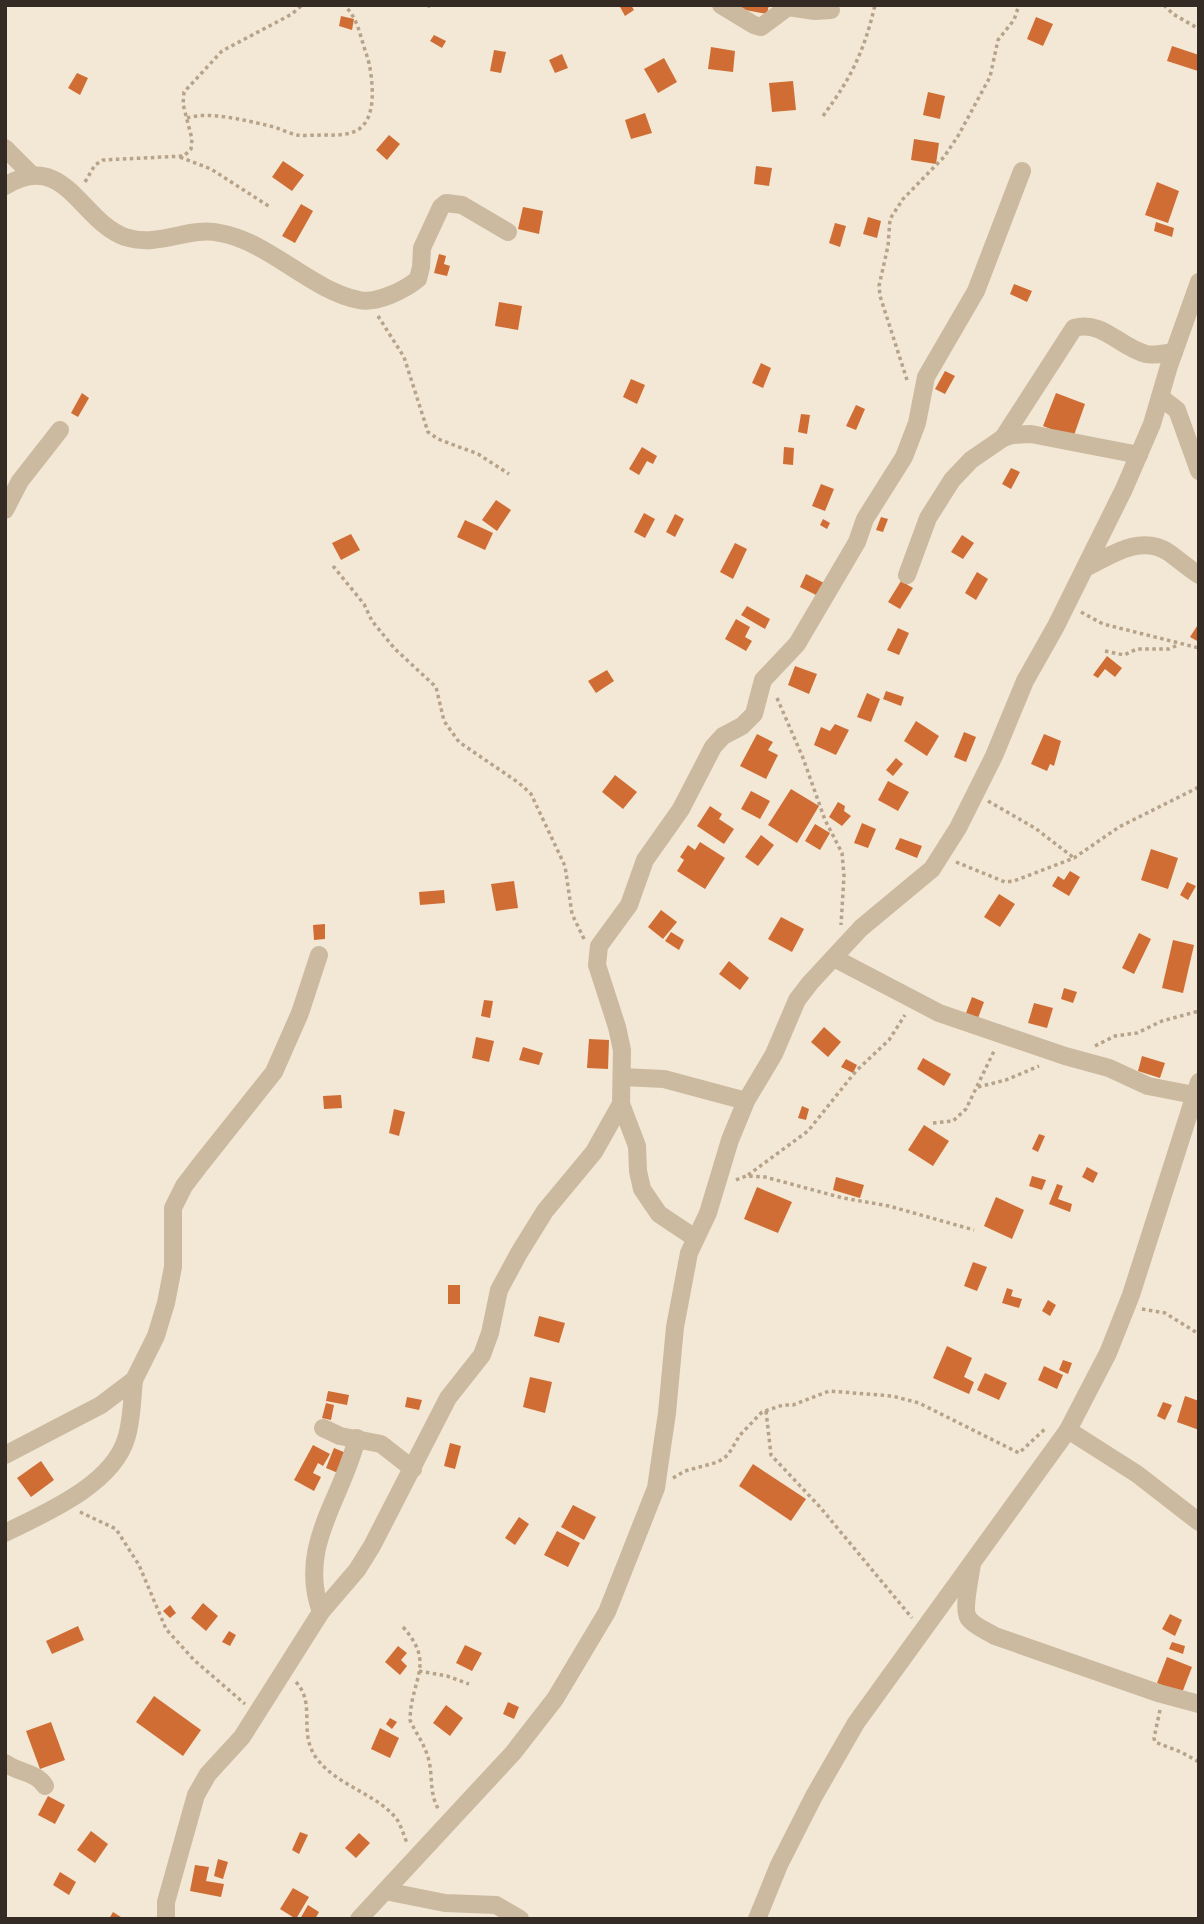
<svg xmlns="http://www.w3.org/2000/svg" width="1204" height="1924" font-family="'Work Sans',sans-serif">
  <style>
    .building { fill: #d06d35 }
    .lines { fill: none; stroke-linecap: round; stroke-linejoin: round }
    .path { stroke: #b7a38a; stroke-width: 3.5; stroke-dasharray: 3.5 3.5; stroke-linecap: butt }
    .minor { stroke: #cbb9a0; stroke-width: 18 }
  </style>
  <rect width="100%" height="100%" fill="#f2e8d5"/>
  <!-- building -->
  <g class="building">
    <polygon points="619,5 631,5 634,10 625,16"/>
    <polygon points="740,5 769,5 767,14 740,9"/>
    <polygon points="341,16 354,19 352,30 339,26"/>
    <polygon points="1036,17 1053,24 1043,46 1027,39"/>
    <polygon points="434,35 446,41 442,48 430,41"/>
    <polygon points="1172,46 1199,55 1198,71 1167,61"/>
    <polygon points="711,47 735,51 733,72 708,69"/>
    <polygon points="494,50 506,52 501,73 490,71"/>
    <polygon points="562,54 568,68 555,73 549,60"/>
    <polygon points="664,58 677,82 658,93 644,69"/>
    <polygon points="77,73 88,78 80,95 68,88"/>
    <polygon points="793,81 796,110 772,112 769,83"/>
    <polygon points="928,92 945,96 940,119 923,115"/>
    <polygon points="645,113 652,133 631,139 625,120"/>
    <polygon points="389,135 400,144 387,160 376,150"/>
    <polygon points="914,139 939,143 936,164 911,160"/>
    <polygon points="283,161 304,175 292,191 272,177"/>
    <polygon points="756,166 772,168 769,186 754,184"/>
    <polygon points="1157,182 1179,191 1168,223 1145,215"/>
    <polygon points="301,204 313,211 295,243 282,236"/>
    <polygon points="523,207 543,211 539,234 518,229"/>
    <polygon points="868,217 881,221 877,238 863,234"/>
    <polygon points="1156,222 1174,228 1172,237 1154,231"/>
    <polygon points="835,223 846,226 840,247 829,243"/>
    <polygon points="439,254 446,256 444,264 450,266 447,276 434,273"/>
    <polygon points="1014,284 1032,291 1027,302 1010,294"/>
    <polygon points="499,302 522,306 518,330 495,326"/>
    <polygon points="761,363 771,368 763,388 752,383"/>
    <polygon points="945,371 955,376 945,394 935,389"/>
    <polygon points="631,379 645,385 637,404 623,397"/>
    <polygon points="82,393 89,398 78,417 71,413"/>
    <polygon points="1056,393 1085,404 1073,438 1043,426"/>
    <polygon points="856,405 865,409 856,430 846,426"/>
    <polygon points="801,414 810,415 807,434 798,432"/>
    <polygon points="642,447 657,456 653,464 647,461 639,475 629,469"/>
    <polygon points="784,447 794,448 793,465 783,464"/>
    <polygon points="1011,468 1020,472 1011,489 1002,484"/>
    <polygon points="821,484 834,489 825,511 812,506"/>
    <polygon points="496,500 511,510 497,531 482,520"/>
    <polygon points="644,513 655,519 645,538 634,532"/>
    <polygon points="675,514 684,519 675,537 666,532"/>
    <polygon points="881,517 888,519 883,532 876,530"/>
    <polygon points="823,519 830,523 827,529 820,525"/>
    <polygon points="465,520 493,533 485,550 457,537"/>
    <polygon points="351,534 360,550 341,560 332,543"/>
    <polygon points="962,535 974,543 963,559 951,552"/>
    <polygon points="735,543 747,549 733,579 720,572"/>
    <polygon points="977,572 988,579 976,600 965,593"/>
    <polygon points="806,574 828,585 822,598 800,587"/>
    <polygon points="901,581 913,588 900,609 888,602"/>
    <polygon points="747,606 770,619 765,629 741,615"/>
    <polygon points="736,619 750,627 745,637 752,641 746,651 725,639"/>
    <polygon points="1199,623 1199,642 1190,637"/>
    <polygon points="898,628 909,633 899,655 887,650"/>
    <polygon points="1107,656 1122,668 1115,677 1105,669 1098,678 1093,675"/>
    <polygon points="795,666 817,674 809,694 788,685"/>
    <polygon points="607,670 614,681 596,693 588,681"/>
    <polygon points="886,691 904,697 901,706 883,699"/>
    <polygon points="867,693 880,699 871,722 857,717"/>
    <polygon points="916,721 939,736 927,756 904,741"/>
    <polygon points="835,724 849,730 836,755 814,745 821,727 830,731"/>
    <polygon points="964,732 976,737 966,762 954,757"/>
    <polygon points="757,734 773,742 768,750 778,755 766,779 740,766"/>
    <polygon points="1044,734 1061,741 1054,766 1050,764 1047,771 1031,764"/>
    <polygon points="896,758 903,764 893,776 886,770"/>
    <polygon points="615,775 637,792 623,809 602,792"/>
    <polygon points="888,781 909,792 898,811 878,800"/>
    <polygon points="791,789 819,806 797,843 768,825"/>
    <polygon points="751,791 770,801 760,819 741,809"/>
    <polygon points="838,802 845,806 844,811 851,816 842,826 829,817"/>
    <polygon points="710,806 722,814 719,819 734,829 724,844 697,826"/>
    <polygon points="862,823 876,829 868,848 854,843"/>
    <polygon points="815,824 830,833 820,850 805,841"/>
    <polygon points="761,835 774,845 758,866 745,857"/>
    <polygon points="900,838 922,846 917,858 895,849"/>
    <polygon points="700,842 725,858 705,889 677,871 684,860 680,857 688,845 695,850"/>
    <polygon points="1151,849 1178,858 1168,889 1141,880"/>
    <polygon points="1070,871 1080,877 1069,896 1052,886 1058,876 1064,880"/>
    <polygon points="514,881 518,908 496,911 491,884"/>
    <polygon points="1187,882 1196,886 1188,900 1180,895"/>
    <polygon points="444,890 445,903 420,905 419,892"/>
    <polygon points="999,894 1015,904 1000,927 984,917"/>
    <polygon points="661,910 677,922 663,939 648,927"/>
    <polygon points="781,917 804,929 792,952 768,939"/>
    <polygon points="325,924 325,939 314,940 313,925"/>
    <polygon points="671,932 684,940 679,950 665,941"/>
    <polygon points="1139,933 1151,939 1134,974 1122,968"/>
    <polygon points="1173,940 1194,945 1183,993 1162,988"/>
    <polygon points="729,961 749,978 740,990 719,974"/>
    <polygon points="1064,988 1077,992 1073,1003 1061,999"/>
    <polygon points="972,997 984,1002 978,1018 966,1013"/>
    <polygon points="484,1000 493,1001 490,1018 481,1016"/>
    <polygon points="1034,1003 1053,1008 1047,1028 1028,1023"/>
    <polygon points="824,1027 841,1042 828,1057 811,1042"/>
    <polygon points="476,1037 494,1041 489,1062 472,1058"/>
    <polygon points="589,1039 609,1040 608,1069 587,1068"/>
    <polygon points="523,1047 543,1053 539,1065 519,1060"/>
    <polygon points="1142,1056 1165,1063 1160,1078 1138,1071"/>
    <polygon points="923,1058 951,1074 944,1086 917,1069"/>
    <polygon points="846,1059 857,1065 853,1073 841,1067"/>
    <polygon points="341,1095 342,1108 324,1109 323,1096"/>
    <polygon points="802,1106 809,1109 806,1120 798,1118"/>
    <polygon points="394,1109 405,1112 399,1136 389,1133"/>
    <polygon points="924,1125 949,1141 933,1166 908,1150"/>
    <polygon points="1039,1134 1045,1136 1038,1152 1032,1149"/>
    <polygon points="1087,1167 1098,1173 1093,1183 1082,1177"/>
    <polygon points="1032,1176 1046,1180 1042,1190 1029,1186"/>
    <polygon points="836,1177 864,1185 860,1198 833,1190"/>
    <polygon points="1057,1184 1063,1186 1058,1199 1072,1204 1070,1212 1049,1204"/>
    <polygon points="757,1187 792,1202 778,1233 744,1219"/>
    <polygon points="996,1197 1024,1210 1012,1239 984,1226"/>
    <polygon points="973,1262 987,1267 977,1291 964,1286"/>
    <rect x="448" y="1285" width="12" height="19"/>
    <polygon points="1007,1288 1013,1290 1011,1296 1022,1299 1019,1308 1002,1303"/>
    <polygon points="1048,1300 1056,1305 1050,1316 1042,1311"/>
    <polygon points="539,1316 565,1323 559,1343 534,1336"/>
    <polygon points="947,1346 972,1358 964,1377 974,1382 969,1394 933,1378"/>
    <polygon points="1063,1360 1072,1363 1068,1374 1059,1370"/>
    <polygon points="1044,1366 1063,1375 1057,1389 1038,1380"/>
    <polygon points="985,1373 1007,1383 999,1400 977,1390"/>
    <polygon points="530,1377 552,1382 545,1413 523,1407"/>
    <polygon points="328,1391 349,1395 347,1405 326,1401"/>
    <polygon points="1185,1396 1199,1401 1199,1430 1177,1422"/>
    <polygon points="407,1397 422,1400 419,1410 405,1407"/>
    <polygon points="1163,1402 1172,1405 1165,1420 1157,1416"/>
    <polygon points="326,1403 334,1405 331,1420 322,1418"/>
    <polygon points="450,1443 461,1446 455,1469 444,1466"/>
    <polygon points="313,1445 330,1454 323,1466 318,1463 313,1473 321,1477 314,1491 294,1480"/>
    <polygon points="334,1448 346,1453 338,1473 326,1468"/>
    <polygon points="41,1461 54,1480 31,1497 17,1478"/>
    <polygon points="753,1464 806,1499 791,1521 739,1486"/>
    <polygon points="573,1505 596,1517 584,1540 561,1527"/>
    <polygon points="519,1517 529,1524 515,1545 505,1538"/>
    <polygon points="557,1531 580,1543 568,1567 544,1555"/>
    <polygon points="203,1603 218,1616 206,1631 191,1618"/>
    <polygon points="170,1605 176,1613 170,1618 163,1611"/>
    <polygon points="1170,1614 1182,1620 1175,1636 1162,1629"/>
    <polygon points="78,1626 84,1640 52,1654 46,1641"/>
    <polygon points="229,1631 236,1635 230,1646 222,1642"/>
    <polygon points="1172,1642 1185,1646 1183,1654 1169,1649"/>
    <polygon points="465,1645 482,1653 472,1671 456,1663"/>
    <polygon points="398,1646 407,1653 401,1660 407,1666 400,1675 385,1662"/>
    <polygon points="1167,1657 1192,1667 1182,1693 1157,1683"/>
    <polygon points="154,1696 201,1730 183,1756 136,1722"/>
    <polygon points="508,1702 519,1707 514,1719 503,1714"/>
    <polygon points="446,1705 463,1718 450,1736 433,1723"/>
    <polygon points="390,1718 397,1722 392,1729 386,1724"/>
    <polygon points="51,1722 65,1760 40,1769 26,1731"/>
    <polygon points="380,1728 399,1738 390,1758 371,1749"/>
    <polygon points="48,1796 65,1805 55,1824 38,1815"/>
    <polygon points="91,1831 108,1844 95,1863 77,1850"/>
    <polygon points="300,1832 308,1835 299,1854 292,1850"/>
    <polygon points="359,1833 370,1843 356,1858 345,1848"/>
    <polygon points="218,1859 228,1862 223,1879 214,1876"/>
    <polygon points="195,1865 209,1867 206,1881 224,1884 221,1897 190,1891"/>
    <polygon points="60,1872 76,1882 69,1895 53,1885"/>
    <polygon points="293,1888 309,1897 296,1919 280,1909"/>
    <polygon points="308,1905 319,1912 315,1919 300,1919"/>
    <polygon points="113,1912 124,1919 109,1919"/>
  </g>
  <g class="lines">
    <!-- path -->
    <g class="path">
      <polyline points="427,5 433,8"/>
      <polyline points="1164,5 1173,14 1199,29"/>
      <path d="M 823,116 C 851,78 864,52 875,5"/>
      <path d="M 187,118 C 209,111 243,120 266,125 C 277,127 287,133 297,135 C 305,136 315,135 324,135 C 352,136 369,132 372,101 C 373,86 371,67 366,53 C 360,36 358,18 344,5"/>
      <polyline points="180,157 211,169 270,207"/>
      <polyline points="85,182 95,165 103,160 184,156 191,149 192,139 183,104 184,92 222,51 292,14 302,5"/>
      <polyline points="378,316 404,357 428,432 438,439 478,454 509,474"/>
      <polyline points="907,380 880,296 879,286 888,246 890,219 903,199 944,157 958,136 990,77 998,40 1014,20 1019,5"/>
      <polyline points="333,566 364,604 372,621 395,649 436,687 444,721 459,742 519,783 531,794 565,866 572,914 585,941"/>
      <polyline points="1081,612 1103,624 1199,648"/>
      <polyline points="1105,651 1124,655 1137,649 1169,649 1178,645"/>
      <polyline points="777,698 803,758 825,820 842,853 844,876 841,925"/>
      <polyline points="988,801 1035,828 1074,858"/>
      <polyline points="956,862 1005,882 1014,881 1074,858 1119,827 1199,787"/>
      <polyline points="1095,1046 1115,1036 1137,1033 1162,1021 1199,1011"/>
      <polyline points="978,1087 1006,1080 1039,1066"/>
      <polyline points="933,1123 953,1121 966,1109 995,1049"/>
      <polyline points="748,1175 808,1131 856,1071 889,1040 905,1015"/>
      <polyline points="736,1180 746,1176 765,1177 843,1198 889,1206 974,1230"/>
      <polyline points="1142,1309 1165,1313 1199,1334"/>
      <polyline points="766,1411 771,1455 820,1507 912,1618"/>
      <polyline points="673,1478 685,1471 718,1462 728,1455 740,1435 762,1412 783,1405 793,1405 829,1391 892,1396 919,1403 1019,1453 1046,1428"/>
      <polyline points="80,1512 116,1529 139,1565 166,1629 194,1660 245,1704"/>
      <path d="M 403,1627 C 436,1664 411,1678 410,1720 C 416,1734 425,1744 429,1761 C 433,1778 429,1794 439,1810"/>
      <polyline points="419,1671 447,1676 469,1684"/>
      <path d="M 296,1682 C 317,1705 297,1732 317,1759 C 338,1786 375,1793 396,1818 C 401,1825 404,1836 407,1843"/>
      <polyline points="1160,1710 1154,1738 1155,1742 1181,1752 1199,1762"/>
    </g>
    <!-- minor -->
    <g class="minor">
      <polyline points="721,5 754,25 761,27 788,7 815,11 831,10"/>
      <polyline points="5,148 32,175"/>
      <path d="M 5,186 C 65,149 80,221 125,237 C 160,248 188,226 220,233 C 270,242 310,290 359,300 C 376,304 405,290 418,279 L 421,267 L 422,248 L 441,207 L 446,203 L 462,205 L 508,232"/>
      <polyline points="1160,397 1177,410 1199,471"/>
      <path d="M 1003,438 L 1074,328 C 1103,320 1119,347 1146,354 C 1155,356 1165,353 1174,352"/>
      <polyline points="5,510 20,481 60,430"/>
      <path d="M 1085,568 C 1110,556 1140,534 1168,552 C 1178,559 1188,568 1199,575"/>
      <polyline points="907,575 928,518 952,480 971,460 1003,438 1012,435 1031,434 1139,455"/>
      <polyline points="834,958 939,1013 1065,1056 1109,1068 1148,1086 1199,1096"/>
      <polyline points="622,1077 664,1079 746,1101"/>
      <polyline points="695,1238 659,1214 642,1189 638,1171 637,1146 621,1104 622,1050 617,1027 597,965 599,946 629,905 645,860 681,809 713,747 723,736 742,726 754,714 763,680 797,644 857,542 865,519 904,457 917,423 926,377 976,291 1022,171"/>
      <polyline points="323,1428 340,1436 381,1444 413,1469"/>
      <polyline points="1068,1430 1137,1474 1199,1522"/>
      <polyline points="5,1455 101,1405 134,1380 156,1336 166,1303 173,1267 173,1208 184,1186 200,1165 274,1072 300,1013 319,955"/>
      <path d="M 5,1533 C 45,1513 112,1485 126,1439 C 132,1421 132,1399 134,1380"/>
      <path d="M 972,1563 C 971,1575 961,1612 970,1620 C 976,1627 987,1631 995,1636 L 1158,1693 L 1199,1704"/>
      <path d="M 321,1612 C 297,1546 342,1500 357,1438"/>
      <path d="M 5,1763 C 18,1773 37,1772 45,1786"/>
      <polyline points="385,1891 445,1903 496,1905 520,1919"/>
      <polyline points="166,1919 166,1902 196,1795 208,1774 242,1737 321,1612 357,1570 372,1546 448,1398 482,1355 490,1333 499,1290 519,1253 545,1211 594,1152 621,1104"/>
      <polyline points="359,1919 513,1753 555,1699 607,1612 656,1488 667,1413 675,1327 689,1253 708,1213 730,1140 746,1101 774,1054 797,1000 810,983 861,928 932,869 958,828 994,756 1025,681 1056,626 1124,489 1152,424 1169,366 1199,282"/>
      <polyline points="757,1919 779,1865 814,1796 856,1723 1068,1430 1108,1353 1131,1295 1199,1082"/>
    </g>
  </g>
  <!-- border -->
  <rect width="1204" height="1924" fill="none" stroke="#342b24" stroke-width="14"/>
</svg>
